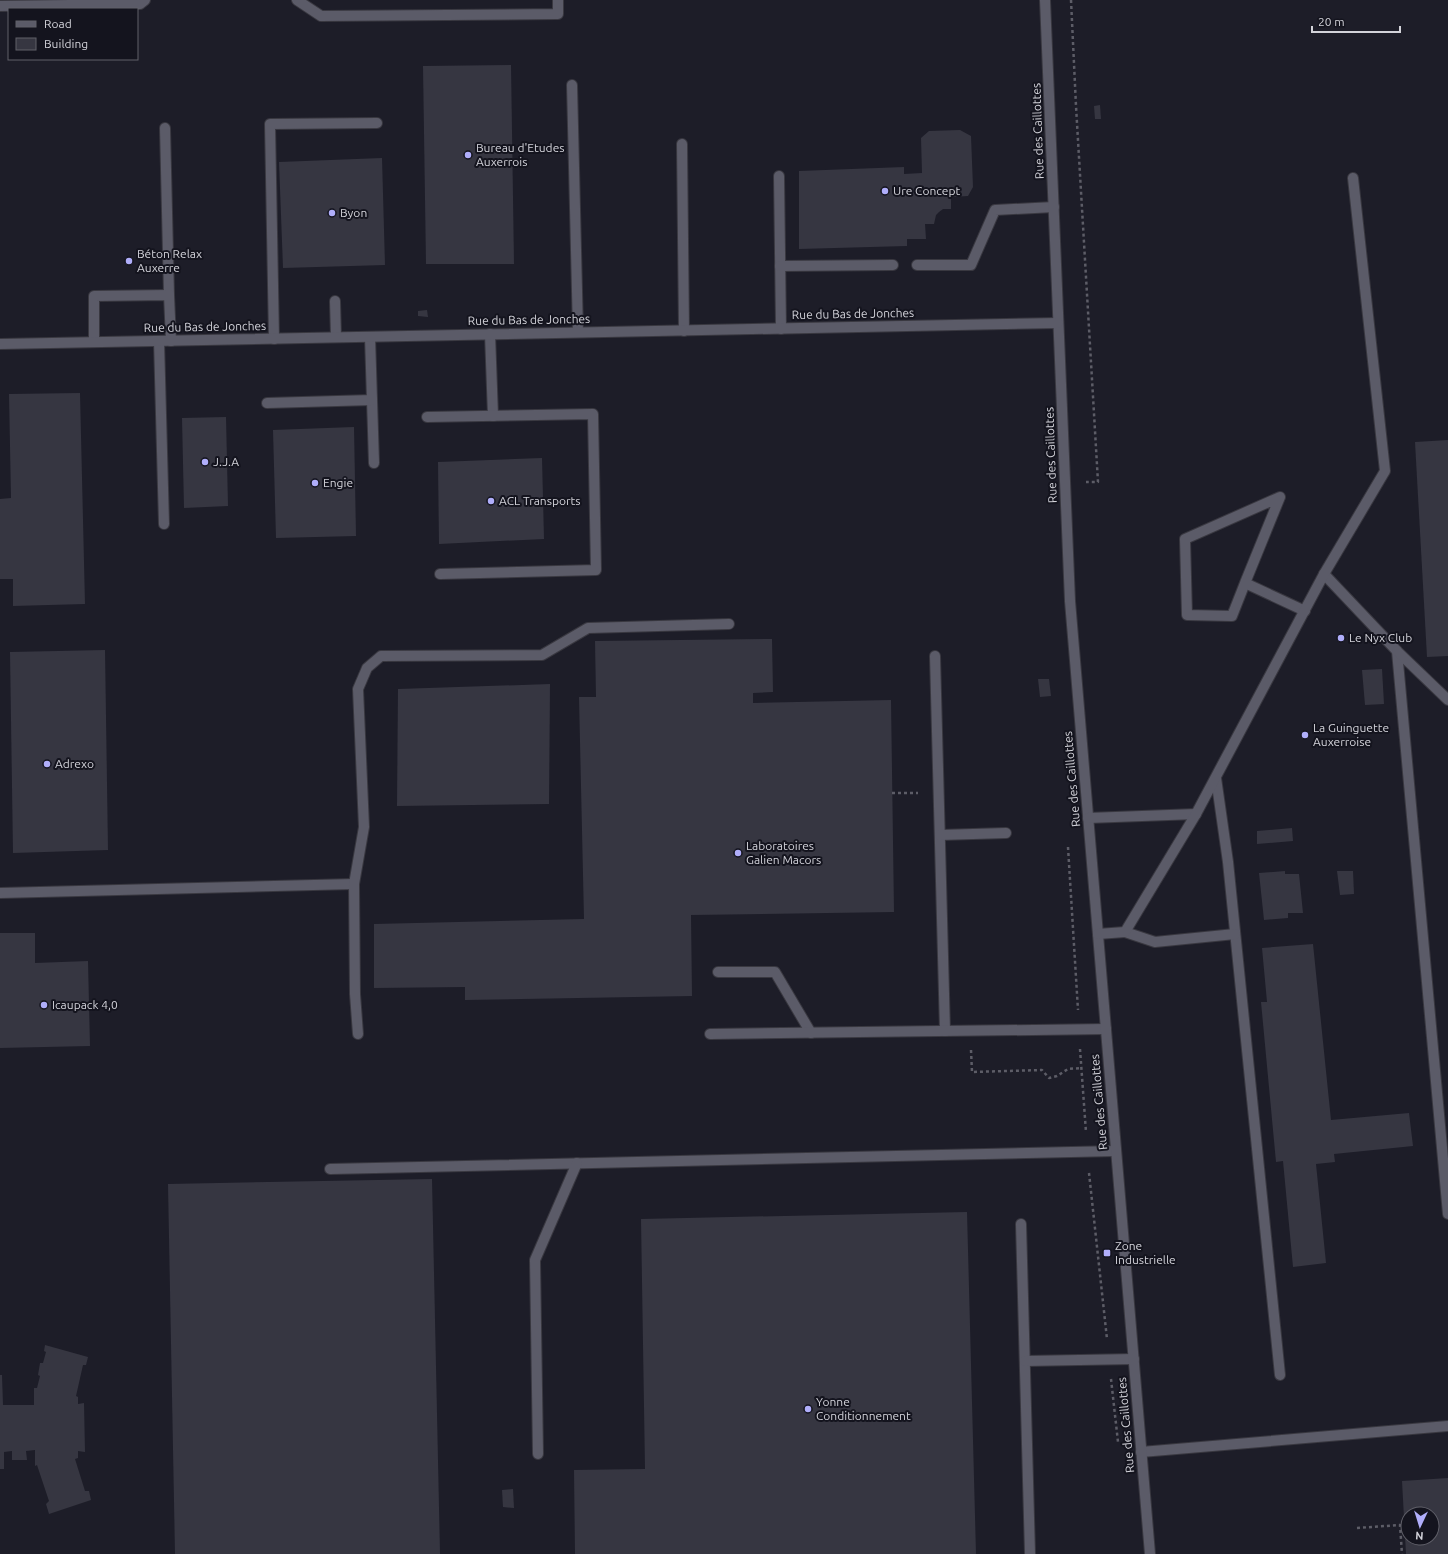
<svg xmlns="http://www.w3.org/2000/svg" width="1448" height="1554" font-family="Ubuntu,sans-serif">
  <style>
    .building { fill: #363641; fill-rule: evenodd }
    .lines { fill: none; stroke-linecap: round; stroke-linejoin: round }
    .service-casing { stroke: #393840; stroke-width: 12 }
    .minor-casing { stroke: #393840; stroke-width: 12 }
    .path { stroke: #5d5d67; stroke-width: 2.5; stroke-dasharray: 3 3; stroke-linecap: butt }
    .service { stroke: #5b5b68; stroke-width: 10 }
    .minor { stroke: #5b5b68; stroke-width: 10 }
    .poi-dot { fill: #b0aefa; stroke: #14141e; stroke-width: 1.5 }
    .labels { text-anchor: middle; stroke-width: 4; stroke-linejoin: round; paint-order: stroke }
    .street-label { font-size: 12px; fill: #d3d3da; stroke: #14141e }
    .poi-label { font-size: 12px; fill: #d3d3da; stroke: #14141e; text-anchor: start }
  </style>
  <rect width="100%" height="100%" fill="#1d1d28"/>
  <!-- building -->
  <g class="building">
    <polygon points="511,65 514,264 426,264 423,66"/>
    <polygon points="1100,105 1101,119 1095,119 1094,106"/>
    <polygon points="960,130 971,136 973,187 968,196 951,197 951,209 943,209 939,212 936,215 934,224 925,224 926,239 907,239 907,246 799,249 799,171 904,167 904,174 922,173 921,138 929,131"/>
    <polygon points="382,158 385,265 283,268 279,162"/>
    <polygon points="427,310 428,317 418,316 418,311"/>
    <polygon points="80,393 85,604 13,606 13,579 0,579 0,499 11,498 9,394"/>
    <polygon points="226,417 228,506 184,508 182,418"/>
    <polygon points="354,427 356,536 276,538 273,430"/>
    <polygon points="1448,440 1448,656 1427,657 1415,442"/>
    <polygon points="542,458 544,539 439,544 438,462"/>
    <polygon points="772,639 773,692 753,693 753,703 891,700 894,912 691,915 692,996 465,1000 465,987 374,988 374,924 584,919 579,697 596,697 595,641"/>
    <polygon points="105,650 108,850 13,853 10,652"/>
    <polygon points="1382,669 1384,704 1365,705 1362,670"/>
    <polygon points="1038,679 1049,679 1051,696 1040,697"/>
    <polygon points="550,684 549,804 397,806 398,689"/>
    <polygon points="1292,828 1293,841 1257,844 1257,831"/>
    <polygon points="1285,871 1285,874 1299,874 1303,913 1288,913 1288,918 1264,920 1259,873"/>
    <polygon points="1337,871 1353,871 1354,894 1340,895"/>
    <polygon points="0,933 35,933 35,963 88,961 90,1046 0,1048"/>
    <polygon points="1313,944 1331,1120 1409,1113 1413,1146 1334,1154 1335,1162 1316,1164 1326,1263 1293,1267 1283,1161 1276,1162 1261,1002 1267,1002 1262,948"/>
    <polygon points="432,1179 440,1554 175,1554 168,1184"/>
    <polygon points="967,1212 976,1554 575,1554 574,1470 645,1469 641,1219"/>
    <polygon points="45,1345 88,1357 86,1365 83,1365 76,1396 78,1397 78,1404 84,1403 85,1452 78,1451 78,1458 75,1459 85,1491 89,1491 91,1500 49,1514 46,1504 49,1501 37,1465 35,1466 35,1450 26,1451 27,1460 12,1460 12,1451 4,1452 4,1469 0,1469 0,1375 2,1375 3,1405 34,1405 34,1388 37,1388 40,1376 38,1375 40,1363 43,1363 46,1352 44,1351"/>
    <path d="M 1448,1478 L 1448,1554 L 1406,1554 L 1402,1481 ZM 1408,1514 L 1432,1514 L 1432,1538 L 1408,1538 Z"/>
    <polygon points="513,1489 514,1508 503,1507 502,1490"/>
  </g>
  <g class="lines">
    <!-- service casing -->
    <g class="service-casing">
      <g id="service">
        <polyline points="297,0 321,16 558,14 558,0"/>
        <polyline points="0,6 140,4 145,0"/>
        <polyline points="572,85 578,332"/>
        <polyline points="165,128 169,295"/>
        <polyline points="682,144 684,331"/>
        <polyline points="779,176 781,329"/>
        <polyline points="917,265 971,265 995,210 1054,207"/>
        <polyline points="780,266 893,265"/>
        <polyline points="335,301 336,337"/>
        <polyline points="490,334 493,416"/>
        <polyline points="274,339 270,124 377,123"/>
        <polyline points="159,341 164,524"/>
        <polyline points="94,342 94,296 169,295 171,341"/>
        <polyline points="372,400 374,463"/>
        <polyline points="267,403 372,400 370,337"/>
        <polyline points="427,417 593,414 596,570 440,574"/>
        <polyline points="1324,574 1397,651 1448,1214"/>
        <polyline points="1245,583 1280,497 1185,539 1187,615 1232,616 1245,583 1305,611"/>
        <polyline points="1397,651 1448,700"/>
        <polyline points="935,656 945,1031"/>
        <polyline points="1216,778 1228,862 1280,1375"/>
        <polyline points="940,835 1006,833"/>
        <polyline points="0,893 354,884"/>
        <polyline points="1125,932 1155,942 1235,934"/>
        <polyline points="718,972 775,972 811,1033"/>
        <polyline points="358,1034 355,994 354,884 364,827 358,689 367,668 381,656 542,655 588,628 729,624"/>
        <polyline points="710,1034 1106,1029"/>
        <polyline points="330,1169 1116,1151"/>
        <polyline points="1021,1224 1030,1554"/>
        <polyline points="1025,1361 1134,1359"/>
        <polyline points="1141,1452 1448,1426"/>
        <polyline points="538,1454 535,1260 577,1163"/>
      </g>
    </g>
    <!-- minor casing -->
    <g class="minor-casing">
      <g id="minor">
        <polyline points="1045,0 1070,601 1150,1554"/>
        <polyline points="0,344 1058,323"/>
        <polyline points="1088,818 1196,814"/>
        <polyline points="1098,934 1125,932 1196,814 1324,574 1385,471 1353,178"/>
      </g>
    </g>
    <!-- path -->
    <g class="path">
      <polyline points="1071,0 1076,106 1098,482 1086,482"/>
      <polyline points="892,793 918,793"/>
      <polyline points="1068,847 1078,1010"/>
      <polyline points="1080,1049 1086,1132"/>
      <polyline points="971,1050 972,1072 1042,1070 1049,1078 1057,1076 1068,1069 1081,1068"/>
      <polyline points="1089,1173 1107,1339"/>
      <polyline points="1111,1379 1118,1442"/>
      <polyline points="1357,1528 1400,1525 1402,1554"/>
    </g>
    <!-- service -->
    <use href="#service" class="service"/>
    <!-- minor -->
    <use href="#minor" class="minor"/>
  </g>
  <!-- markers -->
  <g class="poi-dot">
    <circle cx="468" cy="155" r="4"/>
    <circle cx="885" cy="191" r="4"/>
    <circle cx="332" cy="213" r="4"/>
    <circle cx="129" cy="261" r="4"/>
    <circle cx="205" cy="462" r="4"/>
    <circle cx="315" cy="483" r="4"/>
    <circle cx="491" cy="501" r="4"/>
    <circle cx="1341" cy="638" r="4"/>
    <circle cx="1305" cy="735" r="4"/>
    <circle cx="47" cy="764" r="4"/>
    <circle cx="738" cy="853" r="4"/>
    <circle cx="44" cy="1005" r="4"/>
    <rect x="1103" y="1249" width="8" height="8" rx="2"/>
    <circle cx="808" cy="1409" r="4"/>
  </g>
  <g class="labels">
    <!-- street labels -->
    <g class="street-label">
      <text transform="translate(1038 131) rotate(-92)" y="4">Rue des Caillottes</text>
      <text transform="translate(853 314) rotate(-1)" y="4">Rue du Bas de Jonches</text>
      <text transform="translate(529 320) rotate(-1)" y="4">Rue du Bas de Jonches</text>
      <text transform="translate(205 327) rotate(-1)" y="4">Rue du Bas de Jonches</text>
      <text transform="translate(1051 455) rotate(-92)" y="4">Rue des Caillottes</text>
      <text transform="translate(1072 779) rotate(-95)" y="4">Rue des Caillottes</text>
      <text transform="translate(1099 1102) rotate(-95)" y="4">Rue des Caillottes</text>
      <text transform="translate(1126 1425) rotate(-95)" y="4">Rue des Caillottes</text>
    </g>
    <!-- poi labels -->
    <g class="poi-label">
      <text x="476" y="152">Bureau d'Etudes<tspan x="476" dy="14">Auxerrois</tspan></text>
      <text x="893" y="195">Ure Concept</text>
      <text x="340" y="217">Byon</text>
      <text x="137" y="258">Béton Relax<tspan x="137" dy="14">Auxerre</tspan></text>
      <text x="213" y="466">J.J.A</text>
      <text x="323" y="487">Engie</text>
      <text x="499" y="505">ACL Transports</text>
      <text x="1349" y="642">Le Nyx Club</text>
      <text x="1313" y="732">La Guinguette<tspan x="1313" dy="14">Auxerroise</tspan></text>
      <text x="55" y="768">Adrexo</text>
      <text x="746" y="850">Laboratoires<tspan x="746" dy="14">Galien Macors</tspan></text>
      <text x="52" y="1009">Icaupack 4,0</text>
      <text x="1115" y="1250">Zone<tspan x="1115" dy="14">Industrielle</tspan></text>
      <text x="816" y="1406">Yonne<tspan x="816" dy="14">Conditionnement</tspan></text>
    </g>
  </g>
  <!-- legend -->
  <rect x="8" y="8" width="130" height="52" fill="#14141e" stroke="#606069"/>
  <rect x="16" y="21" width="20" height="6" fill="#5b5b68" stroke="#606069"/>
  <text x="44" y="28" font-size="12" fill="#d3d3da">Road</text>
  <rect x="16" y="38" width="20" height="12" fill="#363641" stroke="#606069"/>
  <text x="44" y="48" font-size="12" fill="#d3d3da">Building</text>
  <!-- north arrow -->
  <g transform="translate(1420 1526) rotate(184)"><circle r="19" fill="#14141e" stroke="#606069"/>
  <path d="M0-3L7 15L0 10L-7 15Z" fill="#b0aefa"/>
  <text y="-6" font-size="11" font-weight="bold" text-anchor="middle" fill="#d3d3da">N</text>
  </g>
  <!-- scale -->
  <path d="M1312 26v6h88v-6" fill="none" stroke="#d3d3da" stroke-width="2"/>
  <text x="1318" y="26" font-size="12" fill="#d3d3da" stroke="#14141e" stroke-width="3" paint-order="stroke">20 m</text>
</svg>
